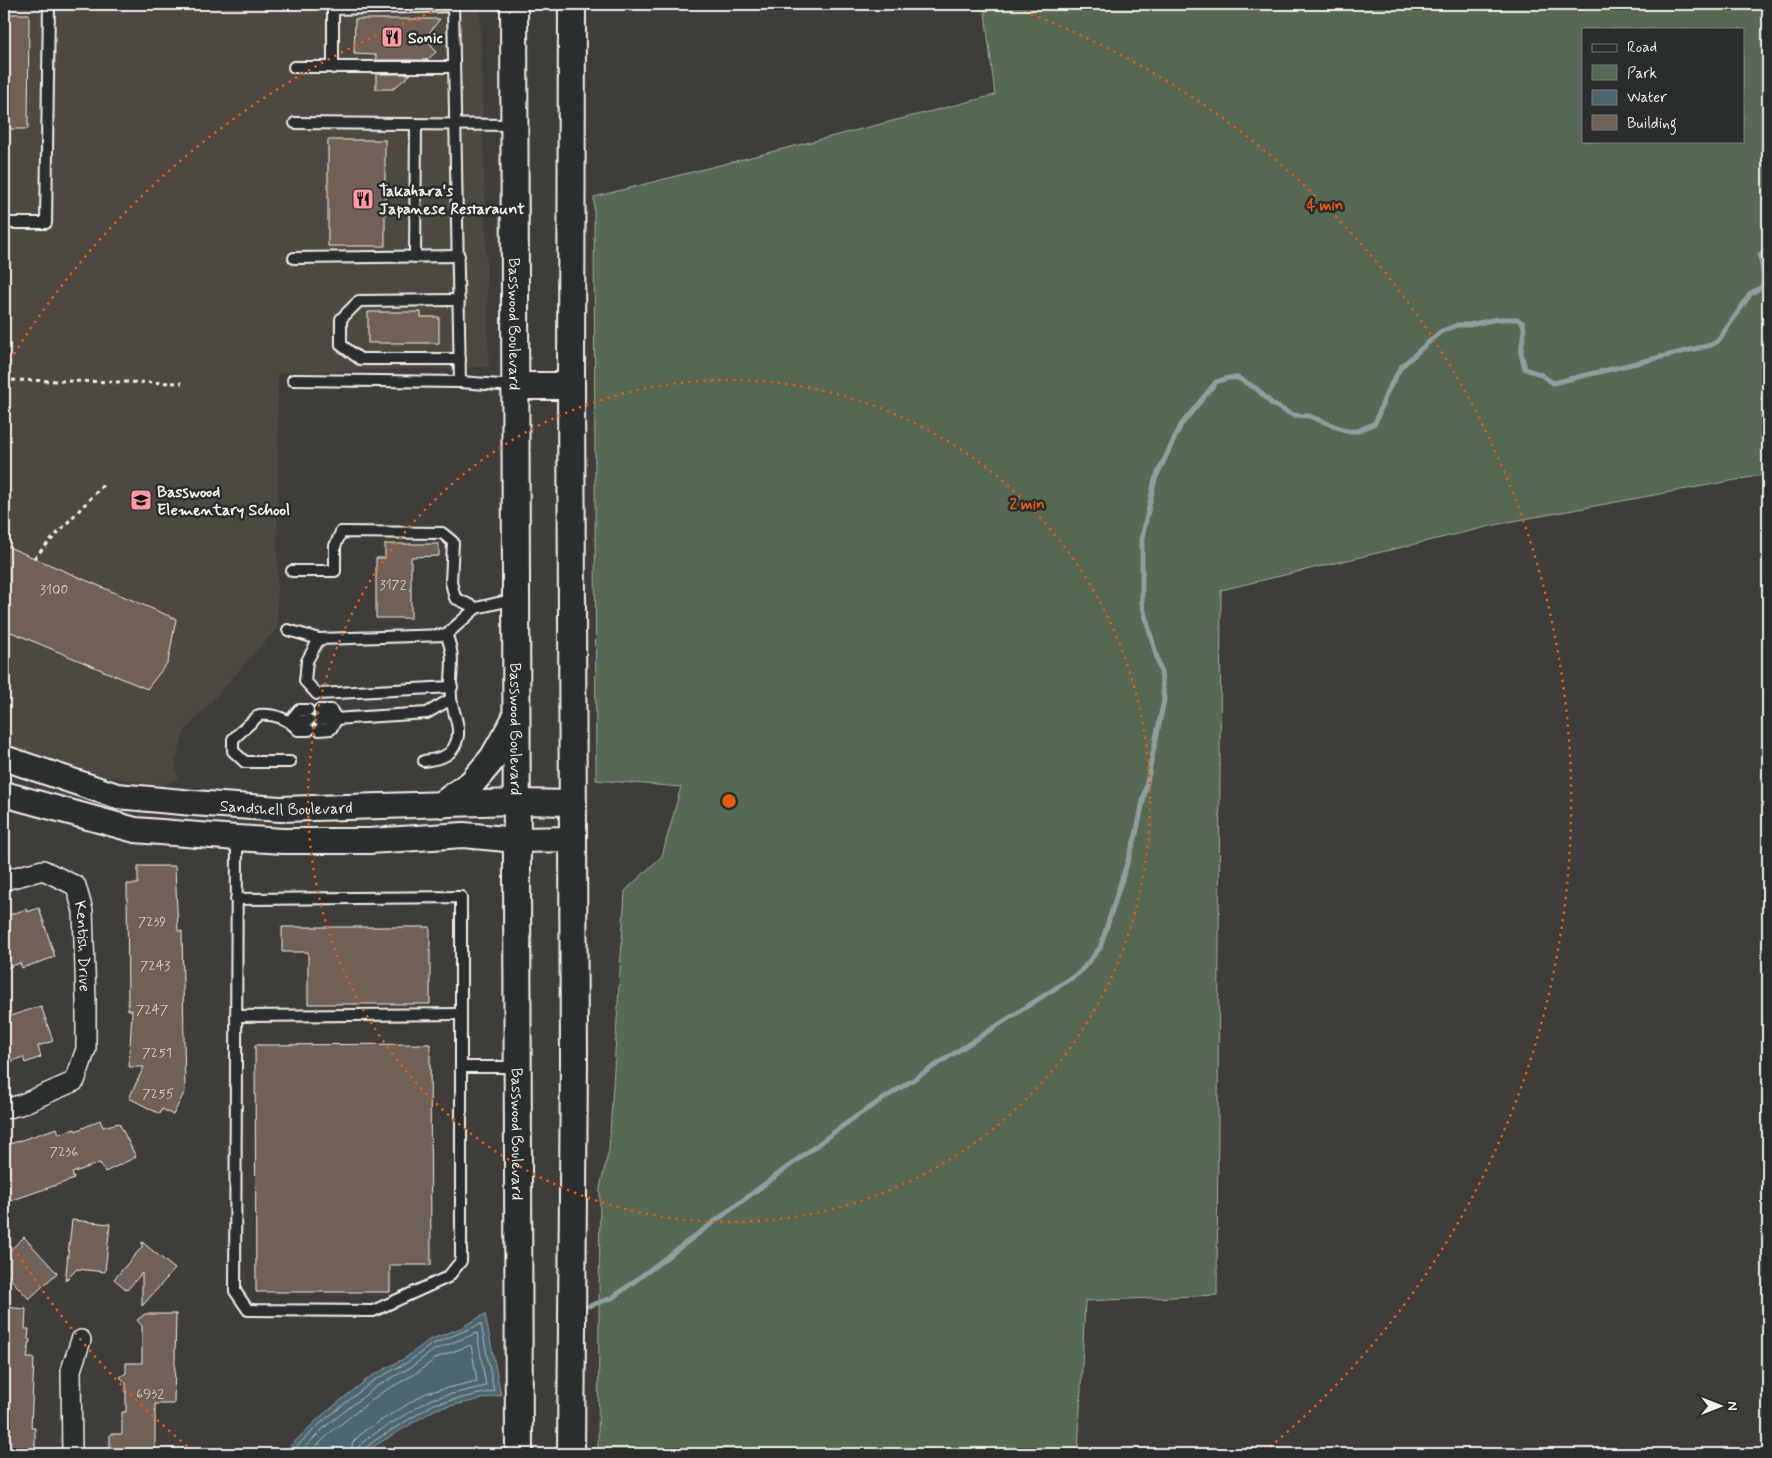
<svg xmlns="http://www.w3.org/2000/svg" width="1772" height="1458" font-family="Mynerve,sans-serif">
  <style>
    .built { fill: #4e4843 }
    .green { fill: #556954; stroke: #a4ad9e; fill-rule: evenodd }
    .water { fill: #4b666f; stroke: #8f9e9f }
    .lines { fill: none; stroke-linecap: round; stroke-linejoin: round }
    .shore { stroke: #b0b9b8; stroke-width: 1 }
    .stream { stroke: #8f9e9f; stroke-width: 5 }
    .building { fill: #706157; stroke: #f4f1e8 }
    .service-casing { stroke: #f4f1e8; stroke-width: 14 }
    .minor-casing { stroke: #f4f1e8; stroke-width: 22 }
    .tertiary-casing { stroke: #f4f1e8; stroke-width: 28 }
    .secondary-casing { stroke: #f4f1e8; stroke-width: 30 }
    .path { stroke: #f4f1e8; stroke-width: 3; stroke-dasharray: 4 4; stroke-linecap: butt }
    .service { stroke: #2a2d2e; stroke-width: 10 }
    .minor { stroke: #2a2d2e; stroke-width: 19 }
    .tertiary { stroke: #2a2d2e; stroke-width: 24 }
    .secondary { stroke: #2a2d2e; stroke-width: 26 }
    .ring { fill: none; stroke: #e8590c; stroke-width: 2.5; stroke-dasharray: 2.5 5 }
    .labels { text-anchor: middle; stroke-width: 5; stroke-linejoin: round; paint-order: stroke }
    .number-label { font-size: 14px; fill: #d3cdc4 }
    .poi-label { font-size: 16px; font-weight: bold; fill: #f4f1e8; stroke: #2a2d2e; text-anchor: start }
    .street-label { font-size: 16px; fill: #f4f1e8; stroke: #2a2d2e }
    .centre { fill: #e8590c; stroke: #2a2d2e; stroke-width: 2.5 }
    .ring-label { font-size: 15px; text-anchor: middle; font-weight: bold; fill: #e8590c; stroke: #2a2d2e; stroke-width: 5; stroke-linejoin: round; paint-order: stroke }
  </style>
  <rect width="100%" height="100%" fill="#3f3d3a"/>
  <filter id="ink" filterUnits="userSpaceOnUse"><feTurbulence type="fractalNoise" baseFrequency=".02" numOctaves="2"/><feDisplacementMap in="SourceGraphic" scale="10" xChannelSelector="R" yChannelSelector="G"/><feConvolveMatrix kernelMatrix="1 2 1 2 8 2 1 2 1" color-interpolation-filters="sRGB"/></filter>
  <g filter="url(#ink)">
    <!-- built -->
    <polygon class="built" points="4,4 480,4 489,367 278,373 277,628 184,732 175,764 178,778 163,786 88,773 22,755 4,747"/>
    <!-- green -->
    <path class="green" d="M 984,4 L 1768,4 L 1768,474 L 1508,522 L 1221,590 L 1217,1295 L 1085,1301 L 1078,1454 L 598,1454 L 600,1188 L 609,1150 L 625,891 L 662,856 L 681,787 L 596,780 L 594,197 L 995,95 ZM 1583,29 L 1743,29 L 1743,141 L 1583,141 Z"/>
    <!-- water -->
    <polygon class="water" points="485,1314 501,1395 436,1409 376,1445 367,1454 282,1454 320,1417 370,1377 405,1358 429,1340 461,1328"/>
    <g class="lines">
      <!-- shore -->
      <g class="shore">
        <polyline points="289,1454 323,1421 373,1381 408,1362 431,1345 481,1324 494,1391 434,1404 374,1441 365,1449 364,1454"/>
        <polyline points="298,1454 327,1425 377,1386 411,1367 434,1350 477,1333 486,1386 431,1399 369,1437 359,1446 357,1454"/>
        <polyline points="309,1454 332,1431 381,1393 415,1374 438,1357 471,1345 477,1381 426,1393 364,1431 353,1442 350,1454"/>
      </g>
      <!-- stream -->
      <polyline class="stream" points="589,1306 612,1298 852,1119 1079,973 1100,948 1136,835 1164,700 1161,672 1142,604 1142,538 1155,479 1181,425 1216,382 1228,378 1238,378 1257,389 1272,404 1293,415 1309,416 1347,431 1358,431 1375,423 1387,392 1401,367 1440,332 1457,325 1469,325 1497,319 1517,319 1523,323 1524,330 1521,353 1525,369 1540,374 1553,383 1711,345 1718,341 1751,293 1762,287 1764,278 1760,255 1768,247"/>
    </g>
    <!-- building -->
    <g class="building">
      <polygon points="4,14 29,14 28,129 4,129"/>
      <polygon points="355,19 440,19 426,37 436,52 427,60 376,60 376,55 354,54"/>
      <polygon points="376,74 411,74 393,89 376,89"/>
      <rect x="328" y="140" width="57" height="106"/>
      <polygon points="368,312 421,312 421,317 439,317 439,343 368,343"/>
      <polygon points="385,544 439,544 439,556 411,557 411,618 376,618 376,558 385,558"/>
      <polygon points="4,545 176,619 168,662 147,689 4,629"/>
      <polygon points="138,866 175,866 178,931 182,931 185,1091 173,1115 162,1109 160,1114 129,1098 144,1067 129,1067 132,1010 128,1010 127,884 138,884"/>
      <polygon points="39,908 55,957 22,968 20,963 4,969 4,917 26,909 27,912"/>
      <polygon points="282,927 430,927 430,1004 308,1004 308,952 282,952"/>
      <polygon points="41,1006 53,1041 38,1046 41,1057 25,1063 23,1057 4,1064 4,1018"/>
      <polygon points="430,1044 431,1265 390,1265 390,1292 256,1292 255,1045"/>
      <polygon points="100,1120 103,1127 119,1123 136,1157 105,1172 100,1163 72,1173 74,1179 4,1203 4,1146 57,1128 59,1134 75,1129 76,1131"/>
      <polygon points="72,1220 110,1224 105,1272 77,1269 65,1281"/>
      <polygon points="24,1237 57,1273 29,1299 4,1272 4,1256"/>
      <polygon points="142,1242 175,1269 142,1306 142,1273 127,1290 114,1279 142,1247"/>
      <polygon points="4,1307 26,1309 25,1329 29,1329 28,1339 30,1340 27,1358 34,1358 31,1428 35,1428 35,1454 4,1454"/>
      <polygon points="145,1314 176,1314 174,1404 155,1404 155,1449 110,1453 110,1434 122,1434 122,1412 126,1412 126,1383 120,1377 126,1373 126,1363 142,1363 142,1326 137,1320"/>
    </g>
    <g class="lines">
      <!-- service casing -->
      <g class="service-casing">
        <g id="service">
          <polyline points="453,4 460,382"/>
          <polyline points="294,67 453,67"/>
          <polyline points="333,68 333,9 453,6"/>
          <polyline points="295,123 514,125"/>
          <polyline points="4,223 46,223 49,4"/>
          <polyline points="415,257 416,124"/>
          <polyline points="294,258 459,256"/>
          <polyline points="459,300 359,301 341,319 341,345 360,359 460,359"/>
          <polyline points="293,380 460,382 514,386"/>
          <polyline points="292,571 335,571 335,546 341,532 442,533 453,542 451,582 455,598 476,608 515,599"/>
          <polyline points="288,630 319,639 446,635 476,608"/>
          <polyline points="319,639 307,661 305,681 317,694 452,687"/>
          <polyline points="319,710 331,710 337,719"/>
          <polyline points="319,720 427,713 451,699"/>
          <polyline points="290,721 299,710 308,710"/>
          <polyline points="290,721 309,720"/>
          <polyline points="319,730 331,729 337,719"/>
          <path d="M 424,761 C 436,759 448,758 454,747 C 464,730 453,715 451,698 C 449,675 457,657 446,635"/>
          <path d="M 290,762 L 245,762 L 233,751 L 233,739 L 259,715 C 275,714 287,718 298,730 L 309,730"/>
          <polyline points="237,838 235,1291 248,1310 373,1311 448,1277 461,1261 461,1067 517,1067"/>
          <polyline points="236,899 461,897 461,1067"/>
          <polyline points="236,1016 461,1014"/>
        </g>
      </g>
      <!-- minor casing -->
      <g class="minor-casing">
        <g id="minor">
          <path id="s1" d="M 4,880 L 43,870 L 76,886 L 83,911 L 86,1001 L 86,1049 L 75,1081 L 20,1105 L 4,1109"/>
          <polyline points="72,1454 71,1370 81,1340"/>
        </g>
      </g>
      <!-- tertiary casing -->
      <g class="tertiary-casing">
        <g id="tertiary">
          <path id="s2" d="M 4,758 L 117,796 L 193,803 L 280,809 L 516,802 L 574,803"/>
          <polyline points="4,794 135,830 237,838 283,841 369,841 464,835 516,840 574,839"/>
        </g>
      </g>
      <!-- secondary casing -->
      <g class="secondary-casing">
        <g id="secondary">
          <path id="s3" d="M 514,4 L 519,1454"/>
          <polyline points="515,386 571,386"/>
          <polyline points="443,804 472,783 493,758 516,718"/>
          <polyline points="571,1454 574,1060 571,386 572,4"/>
        </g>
      </g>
      <!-- path -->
      <g class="path">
        <polyline points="4,380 182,383"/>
        <polyline points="34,558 105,483"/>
      </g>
      <!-- service -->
      <use href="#service" class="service"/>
      <!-- minor -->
      <use href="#minor" class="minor"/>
      <!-- tertiary -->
      <use href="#tertiary" class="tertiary"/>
      <!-- secondary -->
      <use href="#secondary" class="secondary"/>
    </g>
  </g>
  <!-- distance rings -->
  <g class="ring">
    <circle cx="729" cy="801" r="421"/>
    <path d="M193 1451A843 843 0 0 1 6 1235M6 367A843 843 0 0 1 455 4M1003 4A843 843 0 0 1 1265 1451"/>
  </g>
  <!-- icons -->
  <defs>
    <g id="restaurant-square" transform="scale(1.125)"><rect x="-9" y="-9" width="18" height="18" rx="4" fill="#ff9aa2" stroke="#2a2d2e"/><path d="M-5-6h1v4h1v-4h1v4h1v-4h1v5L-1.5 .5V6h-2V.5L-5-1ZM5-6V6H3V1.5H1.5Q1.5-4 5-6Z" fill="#111"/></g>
    <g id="school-square" transform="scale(1.125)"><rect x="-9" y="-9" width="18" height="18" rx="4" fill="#ff9aa2" stroke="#2a2d2e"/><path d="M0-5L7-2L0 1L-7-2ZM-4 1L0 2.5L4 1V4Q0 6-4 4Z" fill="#111"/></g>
  </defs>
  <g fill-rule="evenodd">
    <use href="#restaurant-square" x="392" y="37"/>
    <use href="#restaurant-square" x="363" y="199"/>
    <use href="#school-square" x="141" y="500"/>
  </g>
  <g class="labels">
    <!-- number labels -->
    <g class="number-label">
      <text x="393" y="589">3172</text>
      <text x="54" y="594">3100</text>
      <text x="152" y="926">7239</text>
      <text x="155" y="970">7243</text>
      <text x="152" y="1014">7247</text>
      <text x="157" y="1057">7251</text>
      <text x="158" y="1098">7255</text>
      <text x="64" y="1156">7236</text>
      <text x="150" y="1398">6932</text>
    </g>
    <!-- poi labels -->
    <g class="poi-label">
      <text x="408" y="43">Sonic</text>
      <text x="379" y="196">Takahara's<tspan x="379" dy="18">Japanese Restaraunt</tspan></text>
      <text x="157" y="497">Basswood<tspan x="157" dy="18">Elementary School</tspan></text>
    </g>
    <!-- street labels -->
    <g class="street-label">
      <text dy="6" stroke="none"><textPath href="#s3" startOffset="320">Basswood Boulevard</textPath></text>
      <text dy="6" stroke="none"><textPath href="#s3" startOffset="725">Basswood Boulevard</textPath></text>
      <text dy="6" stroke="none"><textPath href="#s2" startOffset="289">Sandshell Boulevard</textPath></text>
      <text dy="6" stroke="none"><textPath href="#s1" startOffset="138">Kentish Drive</textPath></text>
      <text dy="6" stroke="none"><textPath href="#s3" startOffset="1130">Basswood Boulevard</textPath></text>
    </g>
  </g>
  <circle cx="729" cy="801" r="8" class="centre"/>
  <g class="ring-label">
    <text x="1325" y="210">4 min</text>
    <text x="1027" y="509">2 min</text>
  </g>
  <!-- margin -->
  <rect width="1772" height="1458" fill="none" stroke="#2a2d2e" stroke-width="20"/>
  <rect x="10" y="10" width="1752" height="1438" fill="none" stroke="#f4f1e8" stroke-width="2" filter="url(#ink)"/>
  <!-- legend -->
  <rect x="1582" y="28" width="162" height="115" fill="#2a2d2e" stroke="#7b7b78"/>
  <rect x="1592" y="44" width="25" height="8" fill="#2a2d2e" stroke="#7b7b78"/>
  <text x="1627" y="52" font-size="15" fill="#f4f1e8">Road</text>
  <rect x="1592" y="65" width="25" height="15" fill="#556954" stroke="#7b7b78"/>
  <text x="1627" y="78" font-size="15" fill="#f4f1e8">Park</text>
  <rect x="1592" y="90" width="25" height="15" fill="#4b666f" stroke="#7b7b78"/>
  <text x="1627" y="102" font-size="15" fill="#f4f1e8">Water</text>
  <rect x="1592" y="115" width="25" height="15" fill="#706157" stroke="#7b7b78"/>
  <text x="1627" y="128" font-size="15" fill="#f4f1e8">Building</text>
  <!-- north arrow -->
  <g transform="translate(1720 1406) rotate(90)" stroke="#2a2d2e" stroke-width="4" paint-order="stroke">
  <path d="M0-4L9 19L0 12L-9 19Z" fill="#f4f1e8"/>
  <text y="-8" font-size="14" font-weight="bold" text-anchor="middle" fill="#f4f1e8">N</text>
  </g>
</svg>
